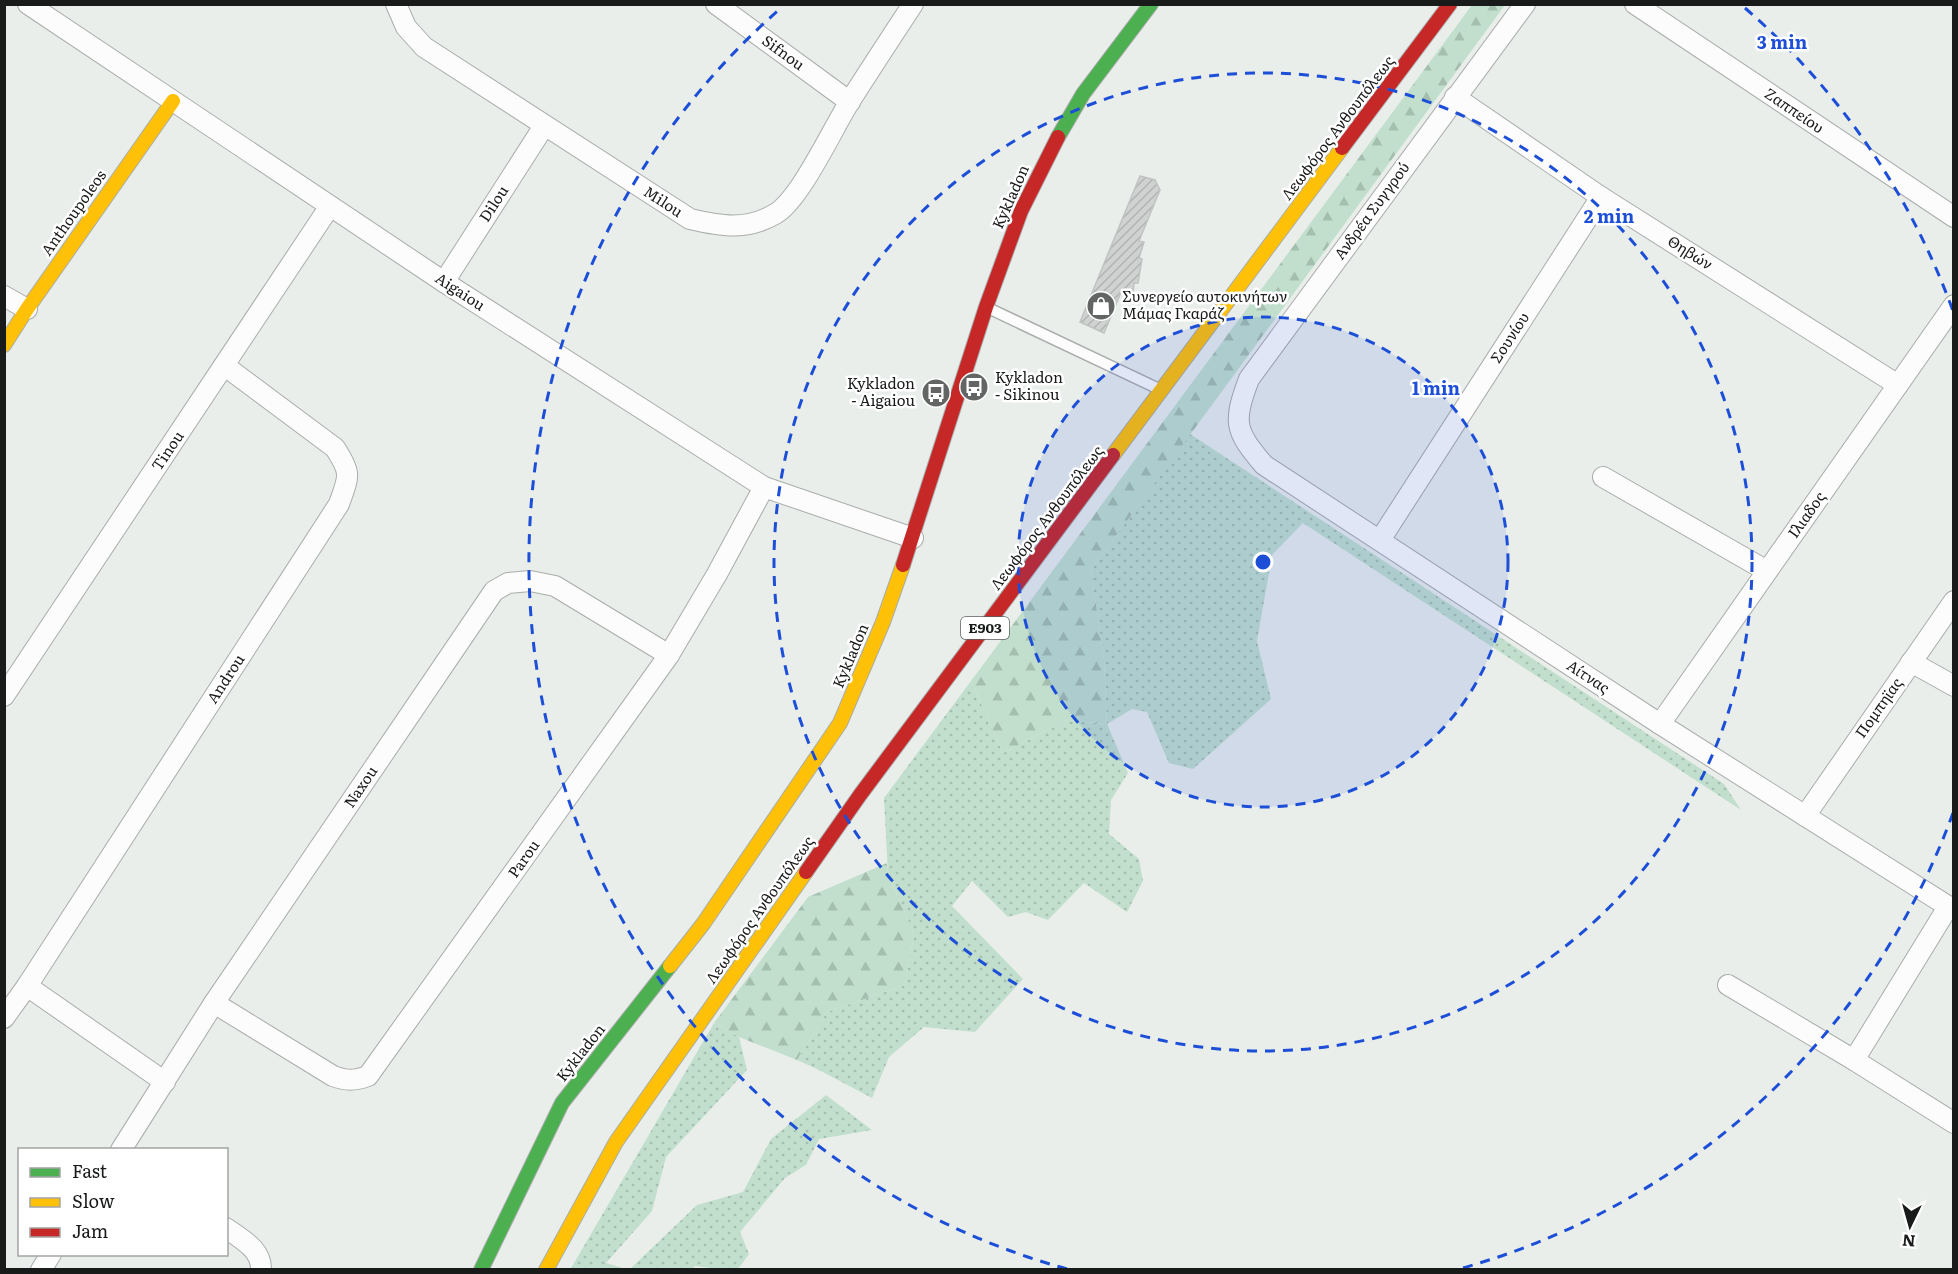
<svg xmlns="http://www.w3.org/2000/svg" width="1958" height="1274" font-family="Literata,serif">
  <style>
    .grass { fill: url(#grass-dots) }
    .forest { fill: url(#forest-firs) }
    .building { fill: url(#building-hatch); stroke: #c0c3c1; stroke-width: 1.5 }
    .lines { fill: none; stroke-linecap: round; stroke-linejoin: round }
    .lane-casing { stroke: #a9acaa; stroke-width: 13 }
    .street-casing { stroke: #a9acaa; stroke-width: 22 }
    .fast-casing { stroke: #a9acaa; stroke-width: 16 }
    .slow-casing { stroke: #a9acaa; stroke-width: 16 }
    .jam-casing { stroke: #a9acaa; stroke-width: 16 }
    .lane { stroke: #fcfcfc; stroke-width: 10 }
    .street { stroke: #fcfcfc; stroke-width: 20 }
    .fast { stroke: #4caf50; stroke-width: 14 }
    .slow { stroke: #ffc107; stroke-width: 14 }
    .jam { stroke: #c62828; stroke-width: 14 }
    .ring { fill: none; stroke: #1d4ed8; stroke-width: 3; stroke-dasharray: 10 8 }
    .labels { text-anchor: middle; stroke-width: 5; stroke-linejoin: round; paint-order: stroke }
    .shield { fill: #fff; stroke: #5e5f5f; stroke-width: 1.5 }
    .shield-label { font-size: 14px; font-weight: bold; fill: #191b1a }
    .street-label { font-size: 15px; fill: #191b1a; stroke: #fff }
    .poi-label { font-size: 15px; fill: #191b1a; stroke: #fff; text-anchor: start }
    .centre { fill: #1d4ed8; stroke: #fff; stroke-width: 3 }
    .ring-label { font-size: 18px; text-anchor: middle; font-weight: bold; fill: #1d4ed8; stroke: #fff; stroke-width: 5; stroke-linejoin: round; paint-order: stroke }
  </style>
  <defs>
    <pattern id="grass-dots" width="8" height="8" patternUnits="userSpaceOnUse" patternTransform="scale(1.5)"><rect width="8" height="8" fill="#c1dfcc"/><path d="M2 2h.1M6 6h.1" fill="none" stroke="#a5bfaf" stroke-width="1.8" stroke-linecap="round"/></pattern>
    <pattern id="forest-firs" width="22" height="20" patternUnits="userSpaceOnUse" patternTransform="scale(1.5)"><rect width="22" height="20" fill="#c1dfcc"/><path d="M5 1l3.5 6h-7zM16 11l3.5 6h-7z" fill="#a5bfaf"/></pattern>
    <pattern id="building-hatch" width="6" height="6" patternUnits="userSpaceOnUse" patternTransform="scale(1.5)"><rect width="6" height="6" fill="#cfd2d0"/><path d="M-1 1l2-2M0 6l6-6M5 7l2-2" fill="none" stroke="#b1b4b2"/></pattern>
  </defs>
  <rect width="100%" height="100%" fill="#e9eeeb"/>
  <!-- grass -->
  <g class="grass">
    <polygon points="1190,434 1724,784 1741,810 1303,523 1272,555 1257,641 1271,699 1193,769 1169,763 1147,712 1132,709 1107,724 1128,773 1111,800 1109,834 1139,859 1143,881 1127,912 1084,883 1048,920 1026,912 1008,917 972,881 952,906 1023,979 975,1032 924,1027 889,1057 872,1098 817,1069 797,1060 827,1012 905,985 914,934 888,874 884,798 971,681 1003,753 1067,720 1107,724 1104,660 1091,570"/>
    <polygon points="714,1023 739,1037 747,1070 666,1157 652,1211 606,1263 626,1269 570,1270"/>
    <polygon points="826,1095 872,1130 819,1139 806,1165 785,1178 740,1232 749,1254 738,1269 718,1269 695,1266 692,1269 630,1269 697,1205 743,1192 771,1139"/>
  </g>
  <!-- forest -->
  <g class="forest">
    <polygon points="1472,5 1505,5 1091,570 1104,660 1107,724 1067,720 1003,753 971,681"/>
    <polygon points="887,863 888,874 914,934 905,985 827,1012 797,1060 739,1037 714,1023 808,897"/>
  </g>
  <!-- building -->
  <polygon class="building" points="1140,176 1155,180 1160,190 1139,241 1144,242 1139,258 1142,259 1138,283 1134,283 1133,295 1122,290 1104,333 1080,322"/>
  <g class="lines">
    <!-- lane casing -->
    <g class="lane-casing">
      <polyline id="lane" points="986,307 1159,389"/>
    </g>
    <!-- street casing -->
    <g class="street-casing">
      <g id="street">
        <polyline points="28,4 444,282 764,487 913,538"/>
        <path d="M 396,4 L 406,27 L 424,47 L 690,219 C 720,226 746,231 775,214 C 800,200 833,128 850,101 C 871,68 892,36 913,4"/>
        <polyline points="716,4 850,102"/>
        <path d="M 1525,4 L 1249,379 C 1233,422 1234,430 1264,465 L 1660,724 L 1954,910"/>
        <polyline points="1635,4 1954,217"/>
        <polyline points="1455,97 1601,197 1898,385"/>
        <polyline points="444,282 544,126"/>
        <polyline points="4,296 27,309"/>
        <polyline points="1603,477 1767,571"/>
        <polyline points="1380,540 1601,197"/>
        <polyline points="1911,662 1954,686"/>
        <polyline points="4,696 330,206"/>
        <polyline points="1660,724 1954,305"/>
        <polyline points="1805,816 1954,601"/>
        <polyline points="1728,985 1854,1060 1948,907"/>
        <polyline points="27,986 165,1082"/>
        <path d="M 214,1003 L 333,1076 C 347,1081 354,1081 368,1076 L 669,655 L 717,574 L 764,487"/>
        <path d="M 4,1018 L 27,986 L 339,504 C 349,476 352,474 335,448 L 225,366"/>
        <polyline points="1854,1060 1954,1123"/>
        <polyline points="121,1150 214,1003 494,591 508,583 530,581 555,586 669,655"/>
        <path d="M 226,1228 C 241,1239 262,1249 261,1270"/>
        <polyline points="41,1270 51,1254"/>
      </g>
    </g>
    <!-- fast casing -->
    <g class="fast-casing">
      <g id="fast">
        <polyline points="1058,137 1083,94 1151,4"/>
        <polyline points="481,1270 562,1103 670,966"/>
      </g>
    </g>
    <!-- slow casing -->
    <g class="slow-casing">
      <g id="slow">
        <polyline points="4,345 27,309 173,101"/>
        <polyline points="1113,455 1342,148"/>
        <polyline points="670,966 703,924 840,723 883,622 903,565"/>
        <polyline points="546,1270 616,1142 806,872"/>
      </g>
    </g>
    <!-- jam casing -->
    <g class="jam-casing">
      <g id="jam">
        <polyline points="1342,148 1450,4"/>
        <polyline points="903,565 986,307 1021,211 1058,137"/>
        <polyline points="806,872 860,795 1113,455"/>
      </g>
    </g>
    <!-- lane -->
    <use href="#lane" class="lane"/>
    <!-- street -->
    <use href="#street" class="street"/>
    <!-- fast -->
    <use href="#fast" class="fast"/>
    <!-- slow -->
    <use href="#slow" class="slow"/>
    <!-- jam -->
    <use href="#jam" class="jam"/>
  </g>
  <!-- distance rings -->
  <circle cx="1263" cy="562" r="245" fill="#1d4ed8" fill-opacity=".12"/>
  <g class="ring">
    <circle cx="1263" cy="562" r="245"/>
    <circle cx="1263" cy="562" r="489"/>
    <path d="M1953 813A734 734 0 0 1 1459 1269M1067 1269A734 734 0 0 1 781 8M1745 8A734 734 0 0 1 1953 311"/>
  </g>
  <!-- icons -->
  <defs>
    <g id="shop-disc" transform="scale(1.5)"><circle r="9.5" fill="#626563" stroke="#fff"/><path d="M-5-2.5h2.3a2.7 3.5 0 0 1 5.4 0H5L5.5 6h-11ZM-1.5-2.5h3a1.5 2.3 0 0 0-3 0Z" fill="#fff"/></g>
    <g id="bus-disc" transform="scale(1.5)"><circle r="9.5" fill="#626563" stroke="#fff"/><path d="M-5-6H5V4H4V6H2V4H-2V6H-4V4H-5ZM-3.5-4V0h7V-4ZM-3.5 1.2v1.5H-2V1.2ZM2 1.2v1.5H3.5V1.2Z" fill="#fff"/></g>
  </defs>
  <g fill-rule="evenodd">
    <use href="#shop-disc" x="1101" y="306"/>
    <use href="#bus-disc" x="974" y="387"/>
    <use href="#bus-disc" x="936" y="393"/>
  </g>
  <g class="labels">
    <!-- shield labels -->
    <rect class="shield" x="961" y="617" width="48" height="22" rx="4.5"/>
    <g class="shield-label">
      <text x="985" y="633">E903</text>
    </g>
    <!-- street labels -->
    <g class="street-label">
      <text transform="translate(783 53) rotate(36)" y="5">Sifnou</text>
      <text transform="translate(1794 111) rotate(34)" y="5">Ζαππείου</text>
      <text transform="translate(1338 128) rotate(-53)" y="5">Λεωφόρος Ανθουπόλεως</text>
      <text transform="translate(1011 197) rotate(-66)" y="5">Kykladon</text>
      <text transform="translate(663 202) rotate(33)" y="5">Milou</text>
      <text transform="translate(494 204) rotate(-57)" y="5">Dilou</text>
      <text transform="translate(1372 211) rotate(-54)" y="5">Ανδρέα Συγγρού</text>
      <text transform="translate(74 213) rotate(-55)" y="5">Anthoupoleos</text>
      <text transform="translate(1690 253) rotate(32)" y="5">Θηβών</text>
      <text transform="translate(460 292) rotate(33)" y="5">Aigaiou</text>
      <text transform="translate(1510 338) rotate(-57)" y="5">Σουνίου</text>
      <text transform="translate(168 451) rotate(-56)" y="5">Tinou</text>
      <text transform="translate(1807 515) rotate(-55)" y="5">Ιλιαδος</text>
      <text transform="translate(1047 518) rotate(-53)" y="5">Λεωφόρος Ανθουπόλεως</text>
      <text transform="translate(851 656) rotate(-67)" y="5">Kykladon</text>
      <text transform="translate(1588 677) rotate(33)" y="5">Αίτνας</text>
      <text transform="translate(226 679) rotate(-57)" y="5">Androu</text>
      <text transform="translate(1879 708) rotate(-55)" y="5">Πομπηϊας</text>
      <text transform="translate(361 787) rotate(-56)" y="5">Naxou</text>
      <text transform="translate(524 859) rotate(-55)" y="5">Parou</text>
      <text transform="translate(760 910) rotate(-55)" y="5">Λεωφόρος Ανθουπόλεως</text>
      <text transform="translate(581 1053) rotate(-52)" y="5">Kykladon</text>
    </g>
    <!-- poi labels -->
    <g class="poi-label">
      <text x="1122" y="302">Συνεργείο αυτοκινήτων<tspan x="1122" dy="17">Μάμας Γκαράζ</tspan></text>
      <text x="995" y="383">Kykladon<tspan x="995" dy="17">- Sikinou</tspan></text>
      <text x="915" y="389" text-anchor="end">Kykladon<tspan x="915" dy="17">- Aigaiou</tspan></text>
    </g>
  </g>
  <circle cx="1263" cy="562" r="9" class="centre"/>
  <g class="ring-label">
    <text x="1782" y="49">3 min</text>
    <text x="1609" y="223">2 min</text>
    <text x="1436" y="395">1 min</text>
  </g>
  <!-- border -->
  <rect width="1958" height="1274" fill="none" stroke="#191b1a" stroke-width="12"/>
  <!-- legend -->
  <rect x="18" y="1148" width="210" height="108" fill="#ffffff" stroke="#a3a4a3" stroke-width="1.5"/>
  <rect x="30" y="1168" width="30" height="9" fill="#4caf50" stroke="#a3a4a3" stroke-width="1.5"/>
  <text x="72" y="1178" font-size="18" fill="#191b1a">Fast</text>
  <rect x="30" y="1198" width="30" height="9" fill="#ffc107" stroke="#a3a4a3" stroke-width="1.5"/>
  <text x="72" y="1208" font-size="18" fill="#191b1a">Slow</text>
  <rect x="30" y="1228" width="30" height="9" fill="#c62828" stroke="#a3a4a3" stroke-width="1.5"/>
  <text x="72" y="1238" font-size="18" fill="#191b1a">Jam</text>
  <!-- north arrow -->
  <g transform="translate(1910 1226) rotate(185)" stroke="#ffffff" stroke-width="4.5" paint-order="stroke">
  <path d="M0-4.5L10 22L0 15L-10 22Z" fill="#191b1a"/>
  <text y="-9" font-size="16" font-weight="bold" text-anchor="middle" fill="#191b1a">N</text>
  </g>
</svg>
